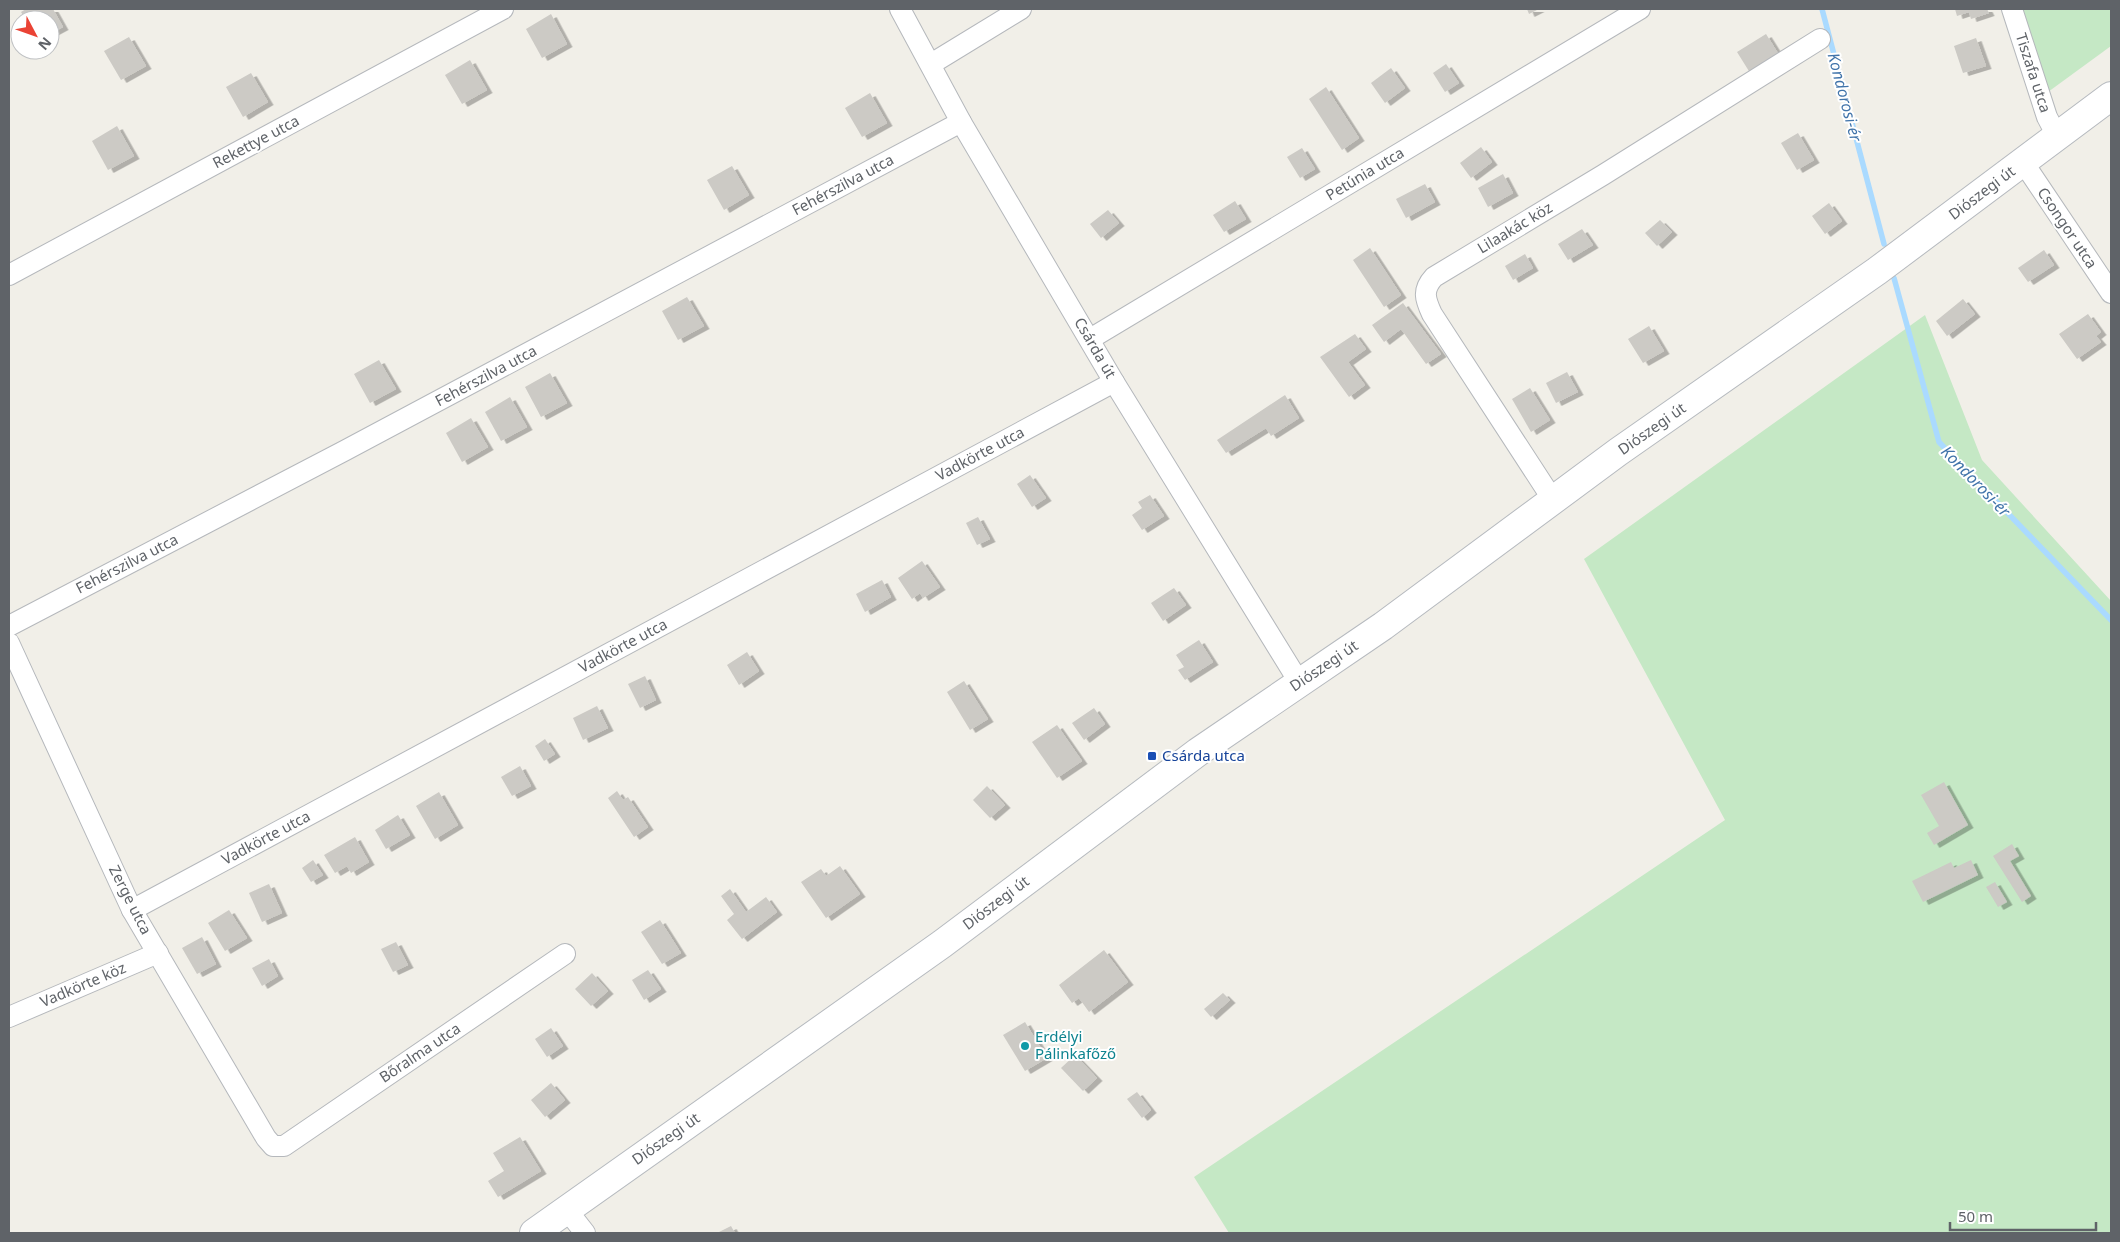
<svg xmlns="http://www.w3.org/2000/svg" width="2120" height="1242" font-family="'Noto Sans',sans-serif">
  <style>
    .green { fill: #c5e8c5 }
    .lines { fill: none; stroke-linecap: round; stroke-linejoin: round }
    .stream { stroke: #aadaff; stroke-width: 5.5 }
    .building { fill: #cccac5; filter: url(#shadow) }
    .street-casing { stroke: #b5b8bc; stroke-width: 22 }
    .secondary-casing { stroke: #b6babf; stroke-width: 30 }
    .street { stroke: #fff; stroke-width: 20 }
    .secondary { stroke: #fff; stroke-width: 28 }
    .transit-dot { fill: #1a4fb4; stroke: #fff; stroke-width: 2 }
    .culture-dot { fill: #0f9aa8; stroke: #fff; stroke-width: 2 }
    .labels { text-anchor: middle; stroke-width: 4; stroke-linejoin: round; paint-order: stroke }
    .street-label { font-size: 15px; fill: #5f6368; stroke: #fff }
    .transit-label { font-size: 15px; fill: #164399; stroke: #fff; text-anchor: start }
    .culture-label { font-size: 15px; fill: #0d838f; stroke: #fff; text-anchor: start }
    .water-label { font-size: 16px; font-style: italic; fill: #4174aa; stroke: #fff }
  </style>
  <defs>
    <filter id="shadow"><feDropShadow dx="5.5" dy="3" stdDeviation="0" flood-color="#0004"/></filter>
  </defs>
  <rect width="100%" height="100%" fill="#f1efe8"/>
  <!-- green -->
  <g class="green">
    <polygon points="2018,9 2111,9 2111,46 2048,92"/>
    <polygon points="1925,315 1982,460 2111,601 2111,1233 1229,1233 1194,1177 1725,820 1584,559"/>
  </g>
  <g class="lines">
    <!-- stream -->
    <g class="stream">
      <polyline points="1822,9 1884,244"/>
      <polyline points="1894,278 1939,442 2111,620"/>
    </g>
  </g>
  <!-- building -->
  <g class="building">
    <polygon points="26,9 53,9 63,27 50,34 50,20 26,20 21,12"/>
    <polygon points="1527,9 1539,9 1529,14"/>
    <polygon points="1955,9 1987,9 1989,13 1971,19 1969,12 1957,16"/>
    <polygon points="551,14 567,44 542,58 526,29"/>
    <polygon points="1766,34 1781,58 1752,76 1737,52"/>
    <polygon points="129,37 146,66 121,80 104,51"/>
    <polygon points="1976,38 1986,66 1963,73 1954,46"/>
    <polygon points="470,60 487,90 462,104 445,75"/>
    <polygon points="1446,64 1459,83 1445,92 1433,73"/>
    <polygon points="1391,68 1405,88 1385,103 1371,83"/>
    <polygon points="251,73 268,102 243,117 226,87"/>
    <polygon points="1326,87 1359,138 1342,150 1309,99"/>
    <polygon points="870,93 887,123 862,137 845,108"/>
    <polygon points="117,126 134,156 108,170 92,141"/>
    <polygon points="1798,133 1814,160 1797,170 1781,143"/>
    <polygon points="1481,147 1492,162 1471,178 1460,163"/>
    <polygon points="1302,148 1315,169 1300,178 1287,157"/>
    <polygon points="732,166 749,195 724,210 707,180"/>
    <polygon points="1503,174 1513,193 1488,207 1478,188"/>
    <polygon points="1425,184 1435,202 1406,218 1396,199"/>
    <polygon points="1235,201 1246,219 1224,232 1213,215"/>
    <polygon points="1829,203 1842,221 1825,234 1812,216"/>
    <polygon points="1108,210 1119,223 1101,238 1090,224"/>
    <polygon points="1660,220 1672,232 1657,246 1645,233"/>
    <polygon points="1582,229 1593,245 1568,260 1558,244"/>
    <polygon points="1370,248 1401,295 1384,307 1353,260"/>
    <polygon points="2044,250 2054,265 2028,282 2018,268"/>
    <polygon points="1525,254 1533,268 1513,280 1505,266"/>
    <polygon points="687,297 704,326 678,340 662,311"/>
    <polygon points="1963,299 1975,314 1947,336 1936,321"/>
    <polygon points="1403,303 1441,354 1426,364 1401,329 1384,342 1372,325"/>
    <polygon points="2088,314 2101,332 2096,336 2101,342 2077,359 2059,334"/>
    <polygon points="1649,326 1664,351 1643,363 1628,339"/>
    <polygon points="1355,334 1366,349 1348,362 1365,385 1349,397 1320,357"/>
    <polygon points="379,360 396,389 370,403 354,374"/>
    <polygon points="1567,372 1578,392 1556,403 1546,383"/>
    <polygon points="550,373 567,403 541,417 525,387"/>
    <polygon points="1530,388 1550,420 1531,432 1512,399"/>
    <polygon points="1285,395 1299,418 1271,436 1266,428 1226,453 1217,440"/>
    <polygon points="510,397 527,427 501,441 485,412"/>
    <polygon points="471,418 488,447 462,462 446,433"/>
    <polygon points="1030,475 1046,498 1032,507 1017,484"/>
    <polygon points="1150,495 1164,516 1142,530 1132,515 1142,508 1138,502"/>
    <polygon points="978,517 990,539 977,545 966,523"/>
    <polygon points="922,561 940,587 923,598 920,593 912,599 898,578"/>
    <polygon points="882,580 891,597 865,612 856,594"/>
    <polygon points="1174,588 1186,605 1163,621 1151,603"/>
    <polygon points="1199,640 1213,662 1185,680 1178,670 1184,667 1176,655"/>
    <polygon points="747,652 759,671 739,685 727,665"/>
    <polygon points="645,676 656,700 640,708 628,684"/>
    <polygon points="964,681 988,719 970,730 947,692"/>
    <polygon points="597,706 608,728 583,740 573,718"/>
    <polygon points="1094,708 1105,724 1084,740 1072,723"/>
    <polygon points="1057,725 1082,761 1057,778 1032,742"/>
    <polygon points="545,739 555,754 544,761 535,746"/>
    <polygon points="520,766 531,786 512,796 501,777"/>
    <polygon points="1944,782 1968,825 1934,845 1927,833 1939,826 1921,795"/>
    <polygon points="987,786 1005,805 990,818 973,800"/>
    <polygon points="617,791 623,800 628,797 648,827 634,837 608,798"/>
    <polygon points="439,792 458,825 435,839 416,806"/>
    <polygon points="398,815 410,835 386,849 375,830"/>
    <polygon points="355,837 369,862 351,873 347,866 335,873 324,855"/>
    <polygon points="2012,844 2019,856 2010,861 2031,896 2022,902 1993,856"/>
    <polygon points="313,860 323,875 311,882 302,868"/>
    <polygon points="1971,860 1978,875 1923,902 1912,881 1951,862 1954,868"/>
    <polygon points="840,866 860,894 826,918 801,882 821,869 826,876"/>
    <polygon points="1995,882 2007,902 1998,907 1986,887"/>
    <polygon points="269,884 282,913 262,922 249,893"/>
    <polygon points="730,889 746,912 766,897 777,912 742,939 727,920 734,914 721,896"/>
    <polygon points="229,910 247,938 225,951 208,923"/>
    <polygon points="660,920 681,953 662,964 641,932"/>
    <polygon points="202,937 216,964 197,974 182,948"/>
    <polygon points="396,942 408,965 393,972 381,949"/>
    <polygon points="1104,950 1128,982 1089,1012 1079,998 1072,1003 1059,985"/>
    <polygon points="269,959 278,976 262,986 252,968"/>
    <polygon points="648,970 661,989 644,1000 632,980"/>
    <polygon points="592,973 608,991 591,1006 575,989"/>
    <polygon points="1223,993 1230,1000 1211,1017 1204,1009"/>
    <polygon points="1025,1022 1047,1058 1025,1071 1003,1035"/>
    <polygon points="551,1028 563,1046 547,1057 535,1039"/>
    <polygon points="1075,1055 1097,1078 1083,1091 1061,1068"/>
    <polygon points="551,1083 565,1100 545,1117 531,1100"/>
    <polygon points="1137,1092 1151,1110 1142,1118 1127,1099"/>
    <polygon points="520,1137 541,1171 498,1197 488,1181 504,1171 493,1153"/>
    <polygon points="731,1226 735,1233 717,1233"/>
  </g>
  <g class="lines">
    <!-- street casing -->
    <g class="street-casing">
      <g id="street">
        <polyline points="900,9 961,122 1114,382 1299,682"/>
        <polyline points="2012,9 2047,117 2057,136"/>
        <polyline points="931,64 1021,9"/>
        <polyline points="2023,162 2111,293"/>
        <polyline points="9,275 503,9"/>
        <polyline points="1090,339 1640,9"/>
        <path d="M 1553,500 L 1432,314 C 1425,299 1422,290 1434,277 L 1603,175 L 1820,39"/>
        <polyline points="9,626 344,451 961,122"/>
        <polyline points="9,643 132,910 266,1138 273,1146 284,1146 565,954"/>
        <polyline points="132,910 1114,382"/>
        <polyline points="9,1017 158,953"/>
        <polyline points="567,1210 585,1233"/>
      </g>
    </g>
    <!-- secondary casing -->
    <g class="secondary-casing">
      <polyline id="secondary" points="534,1233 942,944 1198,752 1383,626 1618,452 1877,271 2111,96"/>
    </g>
    <!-- street -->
    <use href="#street" class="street"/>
    <!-- secondary -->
    <use href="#secondary" class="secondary"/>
  </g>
  <!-- markers -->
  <rect class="transit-dot" x="1147" y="751" width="10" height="10" rx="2.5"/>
  <circle class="culture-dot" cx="1025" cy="1046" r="5"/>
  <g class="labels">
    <!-- street labels -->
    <g class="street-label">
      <text transform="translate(2033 73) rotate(72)" y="5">Tiszafa utca</text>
      <text transform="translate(256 142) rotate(-28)" y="5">Rekettye utca</text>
      <text transform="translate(1365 174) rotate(-31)" y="5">Petúnia utca</text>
      <text transform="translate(843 185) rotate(-28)" y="5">Fehérszilva utca</text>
      <text transform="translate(1982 193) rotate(-37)" y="5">Diószegi út</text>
      <text transform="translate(1515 228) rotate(-31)" y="5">Lilaakác köz</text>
      <text transform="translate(2067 228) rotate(56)" y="5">Csongor utca</text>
      <text transform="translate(1095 348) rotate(60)" y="5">Csárda út</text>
      <text transform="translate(486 376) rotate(-28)" y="5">Fehérszilva utca</text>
      <text transform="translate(1652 429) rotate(-35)" y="5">Diószegi út</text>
      <text transform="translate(980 454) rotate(-28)" y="5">Vadkörte utca</text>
      <text transform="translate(127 564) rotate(-27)" y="5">Fehérszilva utca</text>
      <text transform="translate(623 646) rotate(-28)" y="5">Vadkörte utca</text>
      <text transform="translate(1324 666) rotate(-34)" y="5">Diószegi út</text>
      <text transform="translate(266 838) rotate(-28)" y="5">Vadkörte utca</text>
      <text transform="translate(130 900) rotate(63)" y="5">Zerge utca</text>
      <text transform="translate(996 903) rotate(-37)" y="5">Diószegi út</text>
      <text transform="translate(83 985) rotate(-23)" y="5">Vadkörte köz</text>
      <text transform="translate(420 1053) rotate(-34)" y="5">Bőralma utca</text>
      <text transform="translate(666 1139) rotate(-35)" y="5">Diószegi út</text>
    </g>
    <!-- transit labels -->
    <g class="transit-label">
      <text x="1162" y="761">Csárda utca</text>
    </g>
    <!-- culture labels -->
    <g class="culture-label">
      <text x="1035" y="1042">Erdélyi<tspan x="1035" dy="17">Pálinkafőző</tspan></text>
    </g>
    <!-- water labels -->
    <g class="water-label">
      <text transform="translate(1845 97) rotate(75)" y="6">Kondorosi-ér</text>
      <text transform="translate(1976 481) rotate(46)" y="6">Kondorosi-ér</text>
    </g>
  </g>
  <!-- border -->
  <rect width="2120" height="1242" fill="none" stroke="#5f6368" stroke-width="20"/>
  <!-- north arrow -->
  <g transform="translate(35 35) rotate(131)"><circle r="24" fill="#ffffff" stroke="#bfc1c3"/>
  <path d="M0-4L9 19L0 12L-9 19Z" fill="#ea4335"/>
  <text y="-8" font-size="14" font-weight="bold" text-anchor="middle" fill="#5f6368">N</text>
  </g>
  <!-- scale -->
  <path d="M1950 1222v8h146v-8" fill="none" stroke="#5f6368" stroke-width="2.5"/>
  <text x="1958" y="1222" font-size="15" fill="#5f6368" stroke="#ffffff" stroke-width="4" paint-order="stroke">50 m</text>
</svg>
